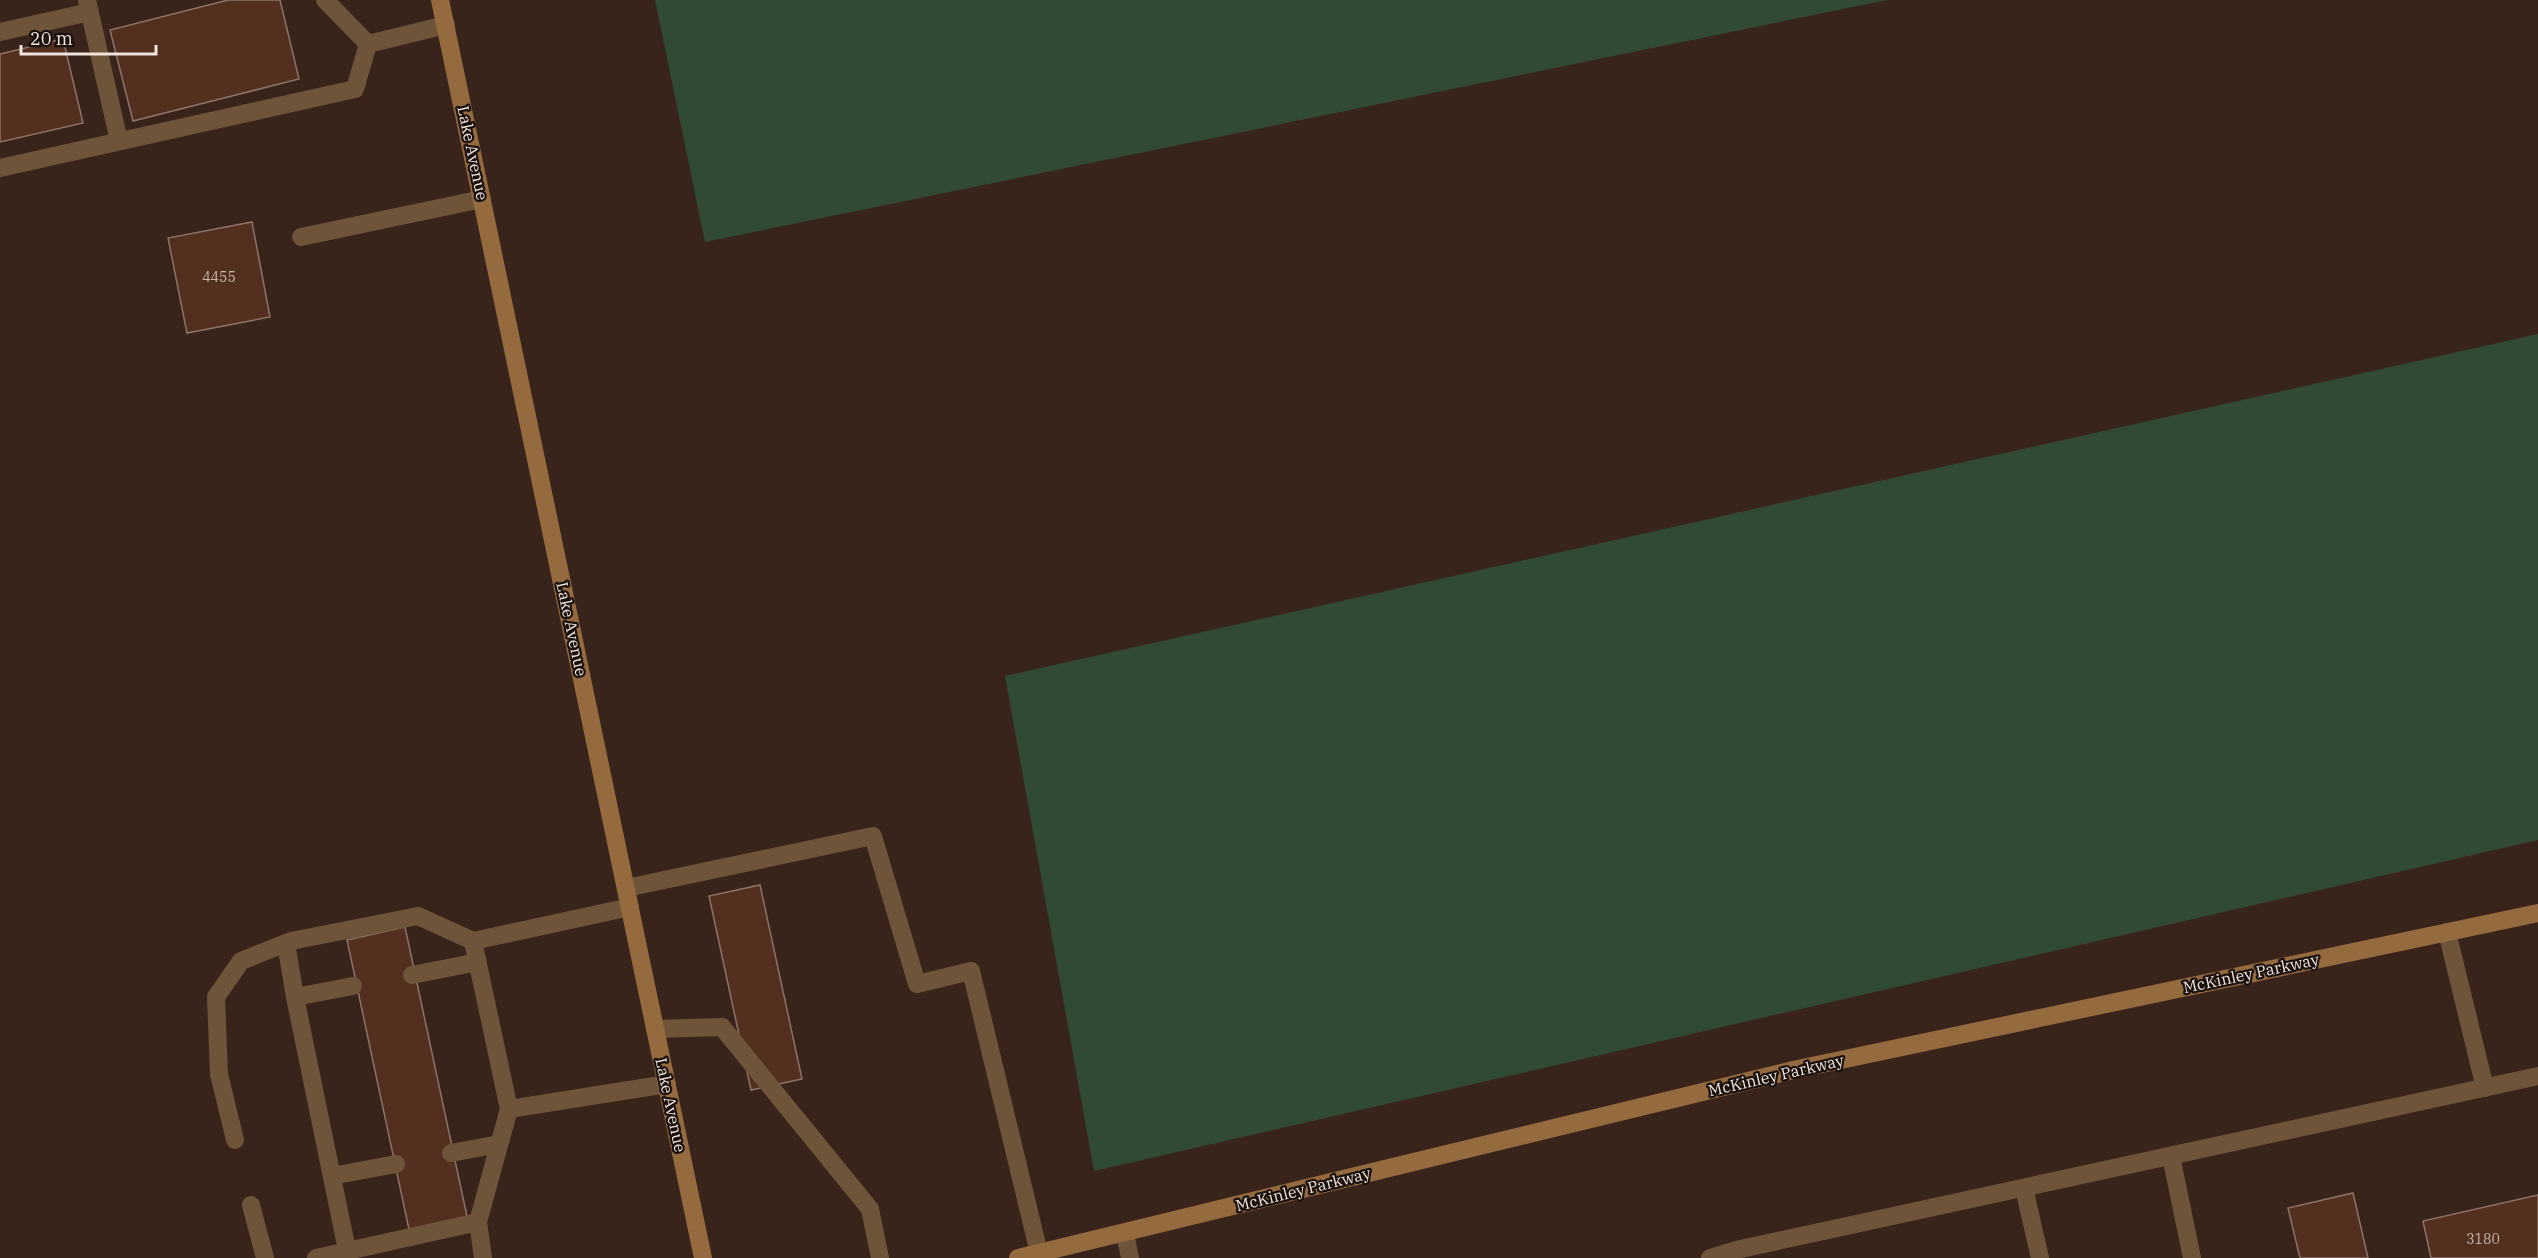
<svg xmlns="http://www.w3.org/2000/svg" width="2538" height="1258" font-family="'IBM Plex Serif',serif">
  <style>
    .green { fill: #314a34 }
    .building { fill: #522f1e; stroke: #8c7368; stroke-width: 1.5 }
    .lines { fill: none; stroke-linecap: round; stroke-linejoin: round }
    .lane { stroke: #6e5439; stroke-width: 18 }
    .secondary { stroke: #946a3e; stroke-width: 18 }
    .labels { text-anchor: middle; stroke-width: 4.5; stroke-linejoin: round; paint-order: stroke }
    .number-label { font-size: 14px; fill: #c9b6ad }
    .street-label { font-size: 16px; fill: #f1e3dd; stroke: #19100c }
  </style>
  <rect width="100%" height="100%" fill="#39241b"/>
  <!-- green -->
  <g class="green">
    <polygon points="655,0 1887,0 705,242"/>
    <polygon points="2538,334 2538,840 1094,1171 1005,676"/>
  </g>
  <!-- building -->
  <g class="building">
    <polygon points="228,0 280,0 299,79 133,121 110,30"/>
    <polygon points="63,39 83,123 0,142 0,54"/>
    <polygon points="252,222 270,317 187,333 168,238"/>
    <polygon points="760,885 802,1079 751,1090 709,896"/>
    <polygon points="405,927 468,1221 410,1234 347,940"/>
    <polygon points="2353,1193 2368,1258 2300,1258 2288,1208"/>
    <polygon points="2538,1195 2538,1258 2431,1258 2423,1221"/>
  </g>
  <g class="lines">
    <!-- lane -->
    <g class="lane">
      <polyline points="87,0 119,141"/>
      <polyline points="325,0 368,44 446,25"/>
      <polyline points="0,32 90,12"/>
      <polyline points="0,168 355,89 368,44"/>
      <polyline points="301,237 482,199"/>
      <polyline points="626,888 873,836 917,984 971,971 1039,1253"/>
      <polyline points="630,907 473,941 509,1109 667,1084"/>
      <polyline points="2447,932 2485,1088"/>
      <polyline points="286,943 295,997 353,986"/>
      <polyline points="412,975 478,962"/>
      <polyline points="295,997 347,1250"/>
      <polyline points="655,1029 722,1027 870,1209 880,1258"/>
      <polyline points="235,1140 219,1074 216,997 241,961 291,941 418,916 473,941"/>
      <polyline points="451,1153 499,1144"/>
      <polyline points="2171,1156 2192,1258"/>
      <polyline points="332,1176 396,1164"/>
      <polyline points="2024,1188 2040,1258"/>
      <polyline points="251,1205 265,1258"/>
      <polyline points="478,1222 509,1109"/>
      <polyline points="1125,1233 1130,1258"/>
      <polyline points="316,1258 478,1222 483,1258"/>
      <polyline points="1710,1258 1736,1250 2538,1076"/>
    </g>
    <!-- secondary -->
    <g class="secondary">
      <polyline points="440,0 703,1258"/>
      <polyline points="1018,1258 1793,1070 2538,913"/>
    </g>
  </g>
  <g class="labels">
    <!-- number labels -->
    <g class="number-label">
      <text x="219" y="282">4455</text>
      <text x="2483" y="1244">3180</text>
    </g>
    <!-- street labels -->
    <g class="street-label">
      <text transform="translate(473 153) rotate(78)" y="6">Lake Avenue</text>
      <text transform="translate(572 629) rotate(78)" y="6">Lake Avenue</text>
      <text transform="translate(2251 973) rotate(-12)" y="6">McKinley Parkway</text>
      <text transform="translate(1776 1075) rotate(-13)" y="6">McKinley Parkway</text>
      <text transform="translate(671 1105) rotate(78)" y="6">Lake Avenue</text>
      <text transform="translate(1303 1189) rotate(-14)" y="6">McKinley Parkway</text>
    </g>
  </g>
  <!-- scale -->
  <path d="M21 45v9h135v-9" fill="none" stroke="#f1e3dd" stroke-width="3"/>
  <text x="30" y="45" font-size="18" fill="#f1e3dd" stroke="#19100c" stroke-width="4.5" paint-order="stroke">20 m</text>
</svg>
